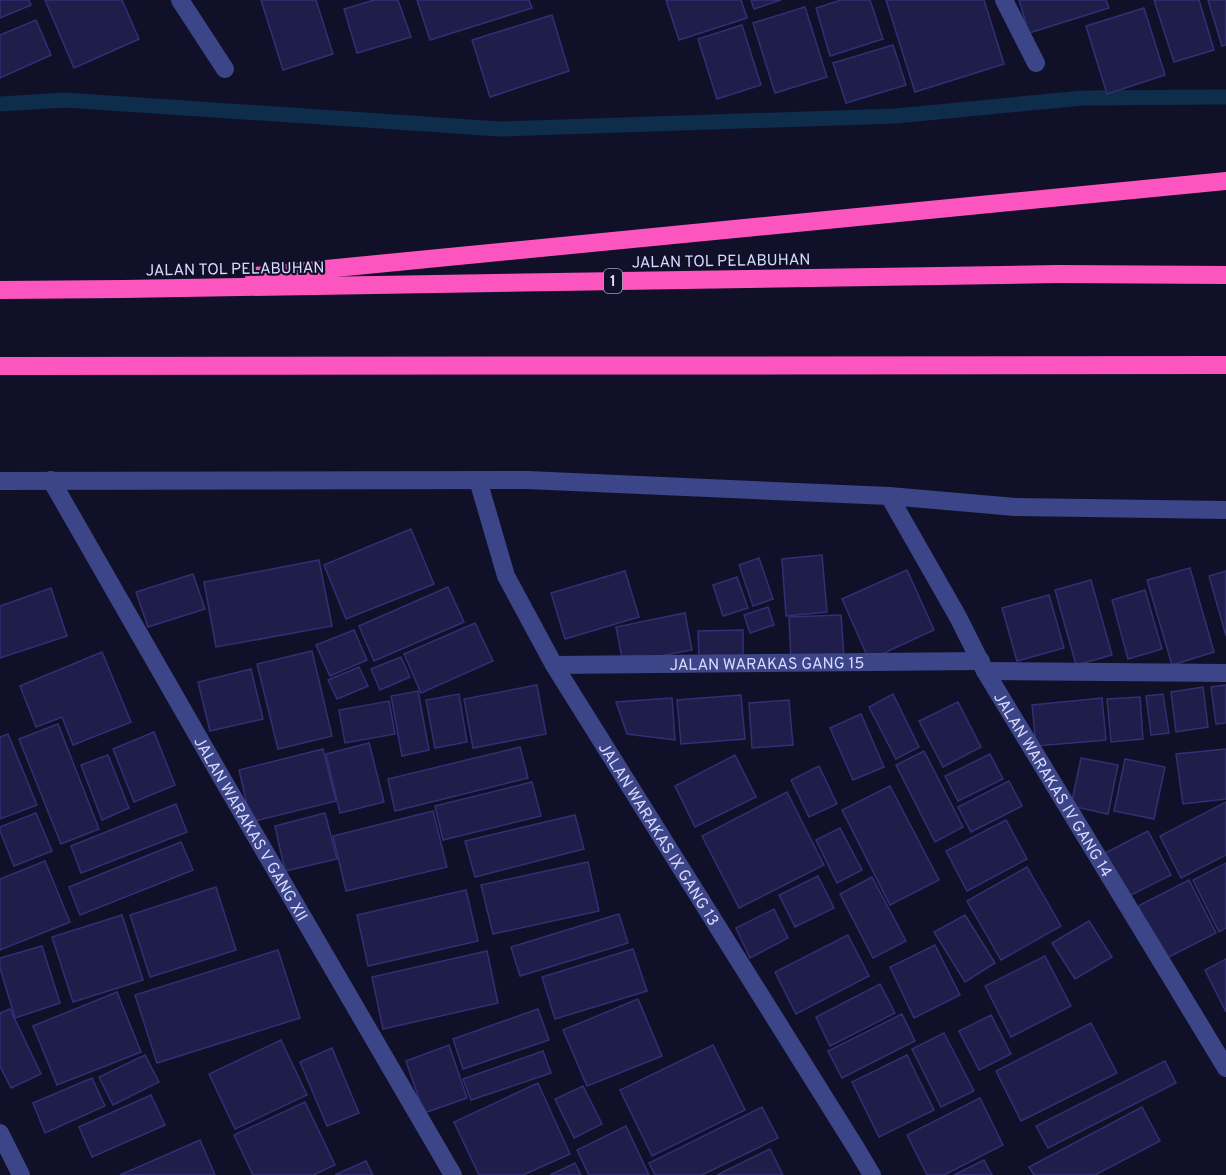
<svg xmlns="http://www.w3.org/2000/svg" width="1226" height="1175" font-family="Overpass,sans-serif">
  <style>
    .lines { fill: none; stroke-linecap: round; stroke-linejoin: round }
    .stream { stroke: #0d2d4b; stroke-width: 15 }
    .building { fill: #1f1d49; stroke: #322f75; stroke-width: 1.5 }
    .minor { stroke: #3c4587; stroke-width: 18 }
    .highway { stroke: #fd55c0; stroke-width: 18 }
    .labels { text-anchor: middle; stroke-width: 4.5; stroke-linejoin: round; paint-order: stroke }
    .shield { fill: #111029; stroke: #9c9dbf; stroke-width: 1.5 }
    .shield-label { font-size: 15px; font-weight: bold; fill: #d8daff }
    .street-label { font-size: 16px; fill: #d8daff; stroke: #111029 }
  </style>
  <rect width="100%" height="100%" fill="#111029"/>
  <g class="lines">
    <!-- stream -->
    <polyline class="stream" points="0,104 65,100 500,129 896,116 1082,98 1226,97"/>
  </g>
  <!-- building -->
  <g class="building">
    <polygon points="0,0 29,0 31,5 0,18"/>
    <polygon points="45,0 122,0 139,39 74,68"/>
    <polygon points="261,0 316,0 333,54 283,70"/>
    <polygon points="374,0 398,0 411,37 357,53 344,9"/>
    <polygon points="417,0 529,0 532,8 430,40"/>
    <polygon points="666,0 741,0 747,18 679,40"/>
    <polygon points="751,0 781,0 754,9"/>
    <polygon points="841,0 870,0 883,39 830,56 816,8"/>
    <polygon points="886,0 984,0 1004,64 915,92"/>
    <polygon points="1019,0 1106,0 1109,8 1029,33"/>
    <polygon points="1154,0 1199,0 1214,50 1174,62"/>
    <polygon points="1208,0 1226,0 1226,45 1222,46"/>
    <polygon points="805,7 827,77 775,93 753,23"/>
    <polygon points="1144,8 1165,75 1107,94 1086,26"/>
    <polygon points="552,15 569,71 490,97 472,40"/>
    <polygon points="36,20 51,55 0,78 0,35"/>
    <polygon points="742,25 761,85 717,99 698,39"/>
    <polygon points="893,45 906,85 846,103 833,63"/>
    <polygon points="411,529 434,584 346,619 324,565"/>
    <polygon points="822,555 827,612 786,616 782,559"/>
    <polygon points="759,558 773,599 753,606 739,565"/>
    <polygon points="319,560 332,626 216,647 204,582"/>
    <polygon points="1190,568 1214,652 1172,665 1147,580"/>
    <polygon points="907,570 934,630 869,660 842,599"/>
    <polygon points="625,571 639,617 565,639 551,593"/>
    <polygon points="1226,571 1226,636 1209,576"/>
    <polygon points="193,574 205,609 148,627 136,592"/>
    <polygon points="737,577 748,608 723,616 713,585"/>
    <polygon points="1091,580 1112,655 1076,665 1055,590"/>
    <polygon points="448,587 464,622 374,661 359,626"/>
    <polygon points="51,588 67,636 0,658 0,606"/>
    <polygon points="1145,590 1162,649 1128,659 1112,600"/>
    <polygon points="1049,595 1064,648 1017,661 1002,608"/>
    <polygon points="768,607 774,625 750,633 744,615"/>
    <polygon points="685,613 692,650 623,663 616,627"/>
    <polygon points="841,615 844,657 791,660 789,617"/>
    <polygon points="475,623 493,661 421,693 404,654"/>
    <polygon points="354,630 367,660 330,676 316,645"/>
    <polygon points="743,630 743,656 699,658 698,631"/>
    <polygon points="312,651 332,736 278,749 257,664"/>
    <polygon points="102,652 131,722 73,745 62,717 36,727 20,686"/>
    <polygon points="401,657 410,677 380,690 371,669"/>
    <polygon points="359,667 368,686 337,699 328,680"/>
    <polygon points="251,669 263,719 210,731 198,682"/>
    <polygon points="537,685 546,734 473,748 464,699"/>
    <polygon points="1226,685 1226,723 1216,724 1211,687"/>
    <polygon points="1203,687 1208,727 1176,732 1171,692"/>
    <polygon points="418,691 429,750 402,756 391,696"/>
    <polygon points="459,694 467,742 435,748 426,700"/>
    <polygon points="893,694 919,747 896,759 869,707"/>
    <polygon points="1163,694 1169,733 1151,735 1146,696"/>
    <polygon points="741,695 745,739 681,744 677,700"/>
    <polygon points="1140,697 1143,739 1111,742 1107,699"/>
    <polygon points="672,698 675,740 627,734 616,702"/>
    <polygon points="1102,698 1106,740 1036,746 1032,705"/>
    <polygon points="789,700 793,745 752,748 749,703"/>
    <polygon points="389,701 395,734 345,743 339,710"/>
    <polygon points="958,702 981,747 943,767 919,721"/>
    <polygon points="861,714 884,767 853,780 830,728"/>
    <polygon points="58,724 99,829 61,844 19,739"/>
    <polygon points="154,732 175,785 134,802 113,749"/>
    <polygon points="8,734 37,805 0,819 0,737"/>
    <polygon points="369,743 384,802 340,813 326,754"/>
    <polygon points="520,747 528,778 395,811 388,779"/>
    <polygon points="323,749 336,801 251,822 239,770"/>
    <polygon points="1226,749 1226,799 1183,804 1176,754"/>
    <polygon points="924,751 963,827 935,842 896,765"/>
    <polygon points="990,754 1003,779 958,801 945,776"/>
    <polygon points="108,755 129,808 102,820 81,765"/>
    <polygon points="735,755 756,797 695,827 675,786"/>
    <polygon points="1081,758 1118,765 1108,814 1071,806"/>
    <polygon points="1125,759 1165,767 1154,819 1114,811"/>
    <polygon points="819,766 837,804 809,817 791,780"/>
    <polygon points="1009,781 1022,806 971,832 958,807"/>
    <polygon points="532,782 541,816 443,840 435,806"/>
    <polygon points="890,786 939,880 890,905 842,810"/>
    <polygon points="787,792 824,865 739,908 702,836"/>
    <polygon points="1226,802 1226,855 1181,878 1160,836"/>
    <polygon points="176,804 187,832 81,873 71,846"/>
    <polygon points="433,811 447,867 346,891 333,836"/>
    <polygon points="36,813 52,851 14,866 0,831 0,827"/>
    <polygon points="325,813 337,859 285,871 275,826"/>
    <polygon points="575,815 584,849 475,877 465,841"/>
    <polygon points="1006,820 1027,859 967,891 946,851"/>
    <polygon points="840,828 862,870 837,883 816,840"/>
    <polygon points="1148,831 1171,875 1127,897 1105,853"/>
    <polygon points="181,842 193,870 80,915 69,887"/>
    <polygon points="45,861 70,922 0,950 0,879"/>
    <polygon points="588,862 599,911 493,934 481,885"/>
    <polygon points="1226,863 1226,928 1219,932 1193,880"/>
    <polygon points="1027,867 1061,926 1001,960 967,901"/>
    <polygon points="818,876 834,908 795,927 779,895"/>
    <polygon points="872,877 906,941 873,958 840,894"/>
    <polygon points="1189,880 1216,933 1165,959 1138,906"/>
    <polygon points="216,887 236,950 150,977 130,915"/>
    <polygon points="466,890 478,941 368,966 357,915"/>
    <polygon points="774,909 788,938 750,958 736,928"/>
    <polygon points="619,914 628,943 520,976 511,947"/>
    <polygon points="122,915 143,980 73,1002 52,937"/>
    <polygon points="965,915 995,963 965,982 934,932"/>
    <polygon points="1089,921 1112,957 1075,979 1052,943"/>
    <polygon points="848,935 869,976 796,1014 775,972"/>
    <polygon points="935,945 960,995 914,1018 890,967"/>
    <polygon points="42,946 60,1003 15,1018 0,968 0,958"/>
    <polygon points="633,949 647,991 555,1019 542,977"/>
    <polygon points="278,950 300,1018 157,1063 135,995"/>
    <polygon points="487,951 498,1003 383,1029 372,977"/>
    <polygon points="1045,956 1071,1006 1011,1037 985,986"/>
    <polygon points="1226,959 1226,1012 1205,970"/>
    <polygon points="880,984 895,1013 830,1046 816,1017"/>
    <polygon points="117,992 141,1052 57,1085 33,1026"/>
    <polygon points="638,999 662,1056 587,1086 563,1030"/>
    <polygon points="10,1009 41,1074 11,1088 0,1066 0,1013"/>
    <polygon points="538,1009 549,1040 463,1069 453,1039"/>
    <polygon points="902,1014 915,1041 842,1078 828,1051"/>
    <polygon points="991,1015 1011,1054 979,1070 959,1031"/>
    <polygon points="1091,1023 1117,1073 1021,1121 996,1071"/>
    <polygon points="944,1033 974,1091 941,1107 912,1049"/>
    <polygon points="281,1040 307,1095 235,1129 209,1074"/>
    <polygon points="449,1045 467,1098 424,1113 406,1061"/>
    <polygon points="713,1045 745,1110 652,1156 620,1090"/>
    <polygon points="332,1048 359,1113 327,1126 300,1062"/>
    <polygon points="543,1051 551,1073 471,1100 463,1079"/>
    <polygon points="145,1055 159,1082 113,1105 99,1077"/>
    <polygon points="907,1055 934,1110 879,1137 852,1082"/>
    <polygon points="1165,1061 1176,1083 1048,1148 1036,1126"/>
    <polygon points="92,1078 105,1106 45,1133 33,1103"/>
    <polygon points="538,1083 570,1154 523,1175 479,1175 454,1122"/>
    <polygon points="583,1086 602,1124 574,1138 555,1099"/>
    <polygon points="151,1095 165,1125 92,1157 79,1127"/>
    <polygon points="980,1098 1003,1145 944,1175 927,1175 907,1135"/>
    <polygon points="305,1102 335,1165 313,1175 253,1175 234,1135"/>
    <polygon points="762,1107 778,1138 702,1175 655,1175 649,1163"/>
    <polygon points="1142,1107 1160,1141 1095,1175 1034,1175 1029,1167"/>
    <polygon points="626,1126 649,1175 589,1175 577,1150"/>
    <polygon points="200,1140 215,1175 120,1175"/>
    <polygon points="770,1149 783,1175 717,1175"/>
    <polygon points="984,1160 992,1175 954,1175"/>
    <polygon points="366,1161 373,1175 335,1175"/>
    <polygon points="575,1163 581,1175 550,1175"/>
  </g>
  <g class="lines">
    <!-- minor -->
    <g class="minor">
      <polyline points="180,0 225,69"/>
      <polyline points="1004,0 1036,63"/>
      <path id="s1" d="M 51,480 L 223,780 L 453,1175"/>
      <path id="s2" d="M 478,480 L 506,576 L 554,665 L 856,1148 L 872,1175"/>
      <polyline points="0,481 527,480 889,496 1015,507 1226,510"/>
      <path id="s3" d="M 889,496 L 958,617 L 985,671 L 1226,1068"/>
      <path id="s4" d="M 554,665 L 981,661"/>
      <polyline points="985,671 1226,673"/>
      <polyline points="0,1133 21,1175"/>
    </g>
    <!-- highway -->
    <g class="highway">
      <polyline points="254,276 1226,181"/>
      <polyline points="0,290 123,289 1057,274 1226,275"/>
      <polyline points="0,366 1226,365"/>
    </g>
  </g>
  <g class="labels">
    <!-- shield labels -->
    <rect class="shield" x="604" y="269" width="18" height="24" rx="4.5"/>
    <g class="shield-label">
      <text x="613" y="286">1</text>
    </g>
    <!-- street labels -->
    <g class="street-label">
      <text transform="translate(721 260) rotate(-1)" y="6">JALAN TOL PELABUHAN</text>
      <text transform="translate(235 268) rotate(-1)" y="6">JALAN TOL PELABUHAN</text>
      <text dy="6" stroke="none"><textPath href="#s4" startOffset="213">JALAN WARAKAS GANG 15</textPath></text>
      <text dy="6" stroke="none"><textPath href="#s3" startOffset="332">JALAN WARAKAS IV GANG 14</textPath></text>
      <text dy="6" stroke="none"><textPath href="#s1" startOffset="402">JALAN WARAKAS V GANG XII</textPath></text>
      <text dy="6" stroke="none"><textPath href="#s2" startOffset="400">JALAN WARAKAS IX GANG 13</textPath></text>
    </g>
  </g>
</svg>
